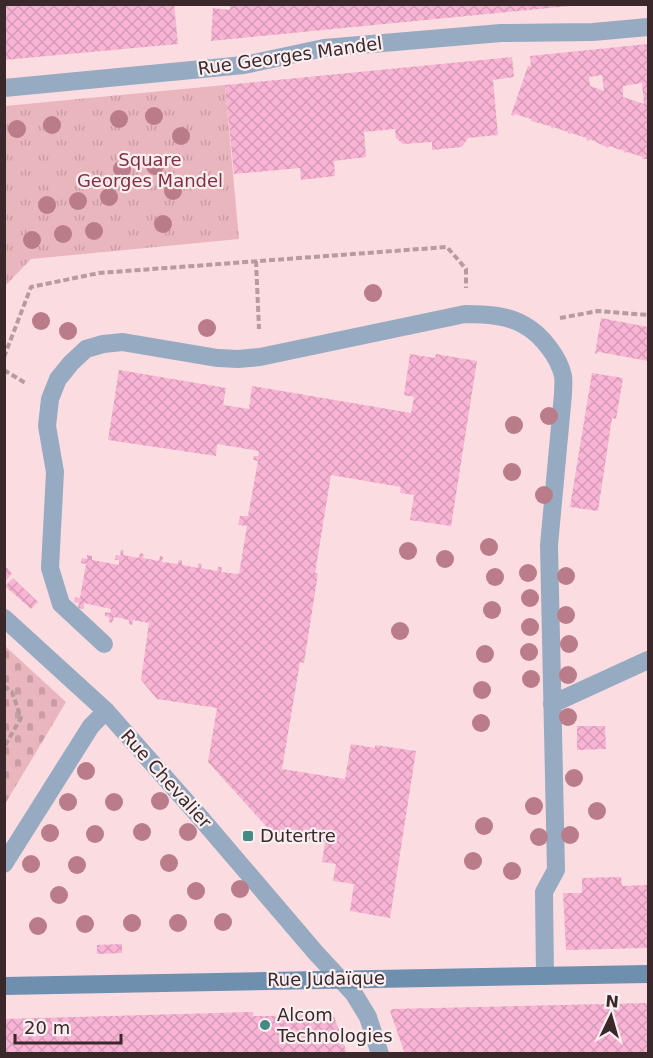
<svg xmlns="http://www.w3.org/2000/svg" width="653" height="1058" font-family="'DejaVu Sans',sans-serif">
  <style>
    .grass { fill: url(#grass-tufts) }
    .cemetery { fill: url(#cemetery-stones) }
    .building { fill: url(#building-cross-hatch); fill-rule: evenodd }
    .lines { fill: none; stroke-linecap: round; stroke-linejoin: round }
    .path { stroke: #b69b9f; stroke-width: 4; stroke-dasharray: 6 3; stroke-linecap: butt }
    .service { stroke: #96abc2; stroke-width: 18 }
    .minor { stroke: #96abc2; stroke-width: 18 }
    .tertiary { stroke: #96abc2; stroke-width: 18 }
    .secondary { stroke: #6f8faf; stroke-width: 18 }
    .tree { fill: #ba7c89 }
    .poi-dot { fill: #448b86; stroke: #faeff0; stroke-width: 2 }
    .labels { text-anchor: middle; stroke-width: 4.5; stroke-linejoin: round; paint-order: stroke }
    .street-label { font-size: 18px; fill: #3b282b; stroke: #faeff0 }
    .park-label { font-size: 18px; fill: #842e42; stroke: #faeff0 }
    .poi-label { font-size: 18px; fill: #3b282b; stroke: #faeff0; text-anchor: start }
  </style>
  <defs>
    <pattern id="grass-tufts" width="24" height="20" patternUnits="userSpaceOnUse" patternTransform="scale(1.5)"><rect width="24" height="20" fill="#eab6be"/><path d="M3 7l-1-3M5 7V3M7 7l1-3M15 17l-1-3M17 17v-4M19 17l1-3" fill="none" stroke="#ca9ca3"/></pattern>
    <pattern id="cemetery-stones" width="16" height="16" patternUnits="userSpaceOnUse" patternTransform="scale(1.5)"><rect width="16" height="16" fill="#eab6be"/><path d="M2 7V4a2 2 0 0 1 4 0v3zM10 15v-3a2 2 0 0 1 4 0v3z" fill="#ca9ca3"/></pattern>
    <pattern id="building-cross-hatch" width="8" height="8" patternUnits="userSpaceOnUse" patternTransform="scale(1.5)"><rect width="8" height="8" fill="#f9b4d5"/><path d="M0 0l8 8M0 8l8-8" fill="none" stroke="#d69bb7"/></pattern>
  </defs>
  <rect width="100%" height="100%" fill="#fbdce0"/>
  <!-- grass -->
  <polygon class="grass" points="225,85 239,239 31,259 5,286 5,106"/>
  <!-- cemetery -->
  <polygon class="cemetery" points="5,646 66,702 5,804"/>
  <!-- building -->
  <g class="building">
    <polygon points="4,4 174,4 178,44 4,60"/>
    <polygon points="230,4 570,4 570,6 211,41 213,8 230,10"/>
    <path d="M 648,44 L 648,159 L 642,159 L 643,157 L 627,152 L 624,153 L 624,151 L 609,146 L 608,148 L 590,139 L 589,141 L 586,140 L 587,138 L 571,133 L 568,134 L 568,132 L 553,127 L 553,129 L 550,126 L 531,121 L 531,119 L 515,114 L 514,116 L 511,115 L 528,66 L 531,66 L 530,56 ZM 602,75 L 604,91 L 590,86 L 589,77 ZM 642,83 L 644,104 L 623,97 L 623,86 Z"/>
    <polygon points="512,57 514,77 493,80 498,135 468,138 462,147 432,150 432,142 403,144 396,138 395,129 364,132 366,157 334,161 335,176 301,180 300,168 234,174 225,85"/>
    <polygon points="601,318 648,327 648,361 599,352 595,354"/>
    <polygon points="410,354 435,358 436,354 477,361 451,526 410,520 414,495 400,493 401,487 331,475 315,573 318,573 304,663 300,662 282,769 345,779 351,744 375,748 375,745 416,751 390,918 350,911 354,884 333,881 336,864 322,862 325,842 274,835 208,762 217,708 157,699 141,680 149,623 133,620 132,625 129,624 129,620 114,617 112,623 109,622 109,617 105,616 105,612 110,613 111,609 84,603 84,609 78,608 79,603 74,602 75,597 80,598 86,564 81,563 82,558 87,559 87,555 92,556 92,560 119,565 119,560 115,560 116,555 120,556 121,550 124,551 123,555 139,558 140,553 144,554 143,558 159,561 160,556 163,557 162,562 178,564 179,560 182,560 182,565 198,568 198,563 202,564 201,568 217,571 218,567 222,567 221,572 239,574 247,526 238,525 240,516 248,516 258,461 253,460 254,456 258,456 259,451 217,444 216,456 108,440 119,370 226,388 223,405 249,409 252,386 411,413 414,397 404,395"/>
    <polygon points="592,373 623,378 616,419 612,418 598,511 570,507"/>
    <polygon points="5,566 12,573 5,582"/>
    <polygon points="13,578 38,602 31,609 5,586"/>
    <polygon points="577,726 605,726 606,749 577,750"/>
    <polygon points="621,877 622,886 648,885 648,948 566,950 563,893 582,893 582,878"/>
    <polygon points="122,944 122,953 97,954 97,945"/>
    <polygon points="648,1003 648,1054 405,1054 390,1011 392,1009"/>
    <polygon points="282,1011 286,1012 286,1015 308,1014 308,1011 312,1011 311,1014 333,1014 341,1035 344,1033 345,1037 342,1038 347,1054 4,1054 4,1019 251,1012 253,1012 253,1016 272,1016 282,1015"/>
  </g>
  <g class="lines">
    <!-- path -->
    <g class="path">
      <polyline points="256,261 259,329"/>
      <polyline points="560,318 598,311 648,315"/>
      <polyline points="4,357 31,287 99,273 447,247 466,269 466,288"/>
      <polyline points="4,370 27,384"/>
      <polyline points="4,686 12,692 21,718 4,747"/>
    </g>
    <!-- service -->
    <g class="service">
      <path d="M 104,644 L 61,604 L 50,568 L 55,472 L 47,426 L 50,399 L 58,379 L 71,363 L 86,349 L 103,344 L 123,342 L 218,358 L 238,359 L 260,357 L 465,314 C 485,314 507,315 524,325 C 541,334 559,357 563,376 C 564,382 563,389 563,394 L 549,545 L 556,870 L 544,892 L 545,976"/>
      <polyline points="552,704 648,660"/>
    </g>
    <!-- minor -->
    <polyline class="minor" points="4,864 91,726 106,711"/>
    <!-- tertiary -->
    <g class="tertiary">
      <polyline points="4,88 244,65 324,48 501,33 593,32 648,27"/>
      <polyline points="4,618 106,711 199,816 316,953 354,994 368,1017 380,1054"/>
    </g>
    <!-- secondary -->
    <polyline class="secondary" points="4,986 648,974"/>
  </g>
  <!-- trees -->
  <g class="tree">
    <circle cx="154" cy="116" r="9"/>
    <circle cx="119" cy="119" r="9"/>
    <circle cx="52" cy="125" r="9"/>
    <circle cx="17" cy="129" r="9"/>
    <circle cx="181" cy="136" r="9"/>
    <circle cx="155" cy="166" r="9"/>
    <circle cx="122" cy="169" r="9"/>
    <circle cx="173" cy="191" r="9"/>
    <circle cx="109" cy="197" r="9"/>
    <circle cx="78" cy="201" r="9"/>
    <circle cx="47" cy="205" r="9"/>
    <circle cx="163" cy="224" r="9"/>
    <circle cx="94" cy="231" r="9"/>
    <circle cx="63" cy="234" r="9"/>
    <circle cx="32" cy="240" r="9"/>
    <circle cx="373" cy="293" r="9"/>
    <circle cx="41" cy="321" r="9"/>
    <circle cx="207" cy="328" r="9"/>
    <circle cx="68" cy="331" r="9"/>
    <circle cx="549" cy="416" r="9"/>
    <circle cx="514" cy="425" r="9"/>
    <circle cx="512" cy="472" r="9"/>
    <circle cx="544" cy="495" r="9"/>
    <circle cx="489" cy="547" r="9"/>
    <circle cx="408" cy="551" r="9"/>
    <circle cx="445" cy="559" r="9"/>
    <circle cx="528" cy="573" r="9"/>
    <circle cx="566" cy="576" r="9"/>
    <circle cx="495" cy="577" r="9"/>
    <circle cx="530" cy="598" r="9"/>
    <circle cx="492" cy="610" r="9"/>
    <circle cx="566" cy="615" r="9"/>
    <circle cx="530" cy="627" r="9"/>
    <circle cx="400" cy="631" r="9"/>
    <circle cx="569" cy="644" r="9"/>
    <circle cx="529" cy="652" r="9"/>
    <circle cx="485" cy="654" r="9"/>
    <circle cx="568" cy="675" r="9"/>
    <circle cx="531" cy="679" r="9"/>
    <circle cx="482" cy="690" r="9"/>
    <circle cx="568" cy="717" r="9"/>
    <circle cx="481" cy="723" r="9"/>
    <circle cx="86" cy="771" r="9"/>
    <circle cx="574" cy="778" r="9"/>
    <circle cx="160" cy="801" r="9"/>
    <circle cx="68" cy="802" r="9"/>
    <circle cx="114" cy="802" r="9"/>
    <circle cx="534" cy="806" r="9"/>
    <circle cx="597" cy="811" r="9"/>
    <circle cx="484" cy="826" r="9"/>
    <circle cx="142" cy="832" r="9"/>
    <circle cx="188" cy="832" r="9"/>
    <circle cx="50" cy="833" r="9"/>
    <circle cx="95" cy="834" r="9"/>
    <circle cx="570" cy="835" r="9"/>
    <circle cx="539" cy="837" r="9"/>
    <circle cx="473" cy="861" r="9"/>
    <circle cx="169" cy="863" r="9"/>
    <circle cx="31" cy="864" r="9"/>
    <circle cx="77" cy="865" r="9"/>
    <circle cx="512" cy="871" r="9"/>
    <circle cx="240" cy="889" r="9"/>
    <circle cx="196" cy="891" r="9"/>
    <circle cx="59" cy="895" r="9"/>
    <circle cx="223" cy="922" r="9"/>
    <circle cx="132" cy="923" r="9"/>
    <circle cx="178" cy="923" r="9"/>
    <circle cx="85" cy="924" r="9"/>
    <circle cx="38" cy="926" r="9"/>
  </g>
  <!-- markers -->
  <g class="poi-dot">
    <rect x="242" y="830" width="12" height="12" rx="3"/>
    <circle cx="265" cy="1025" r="6"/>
  </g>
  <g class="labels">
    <!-- street labels -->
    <g class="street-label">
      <text transform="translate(290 56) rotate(-8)" y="6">Rue Georges Mandel</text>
      <text transform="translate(166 779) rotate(48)" y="6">Rue Chevalier</text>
      <text transform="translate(326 979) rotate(-1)" y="6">Rue Judaïque</text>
    </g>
    <!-- park labels -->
    <g class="park-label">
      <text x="150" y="166">Square<tspan x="150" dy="21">Georges Mandel</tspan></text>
    </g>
    <!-- poi labels -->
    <g class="poi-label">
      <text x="260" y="842">Dutertre</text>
      <text x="277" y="1021">Alcom<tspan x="277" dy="21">Technologies</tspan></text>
    </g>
  </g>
  <!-- border -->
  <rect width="653" height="1058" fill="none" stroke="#3b282b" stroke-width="12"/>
  <!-- north arrow -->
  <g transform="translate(611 1016) rotate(5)" stroke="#faeff0" stroke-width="4.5" paint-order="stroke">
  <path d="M0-4.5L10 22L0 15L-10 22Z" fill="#3b282b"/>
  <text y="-9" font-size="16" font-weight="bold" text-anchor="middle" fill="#3b282b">N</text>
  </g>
  <!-- scale -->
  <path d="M15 1034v9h106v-9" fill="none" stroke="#3b282b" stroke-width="3"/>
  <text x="24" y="1034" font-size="18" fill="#3b282b" stroke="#faeff0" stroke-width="4.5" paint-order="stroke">20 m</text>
</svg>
